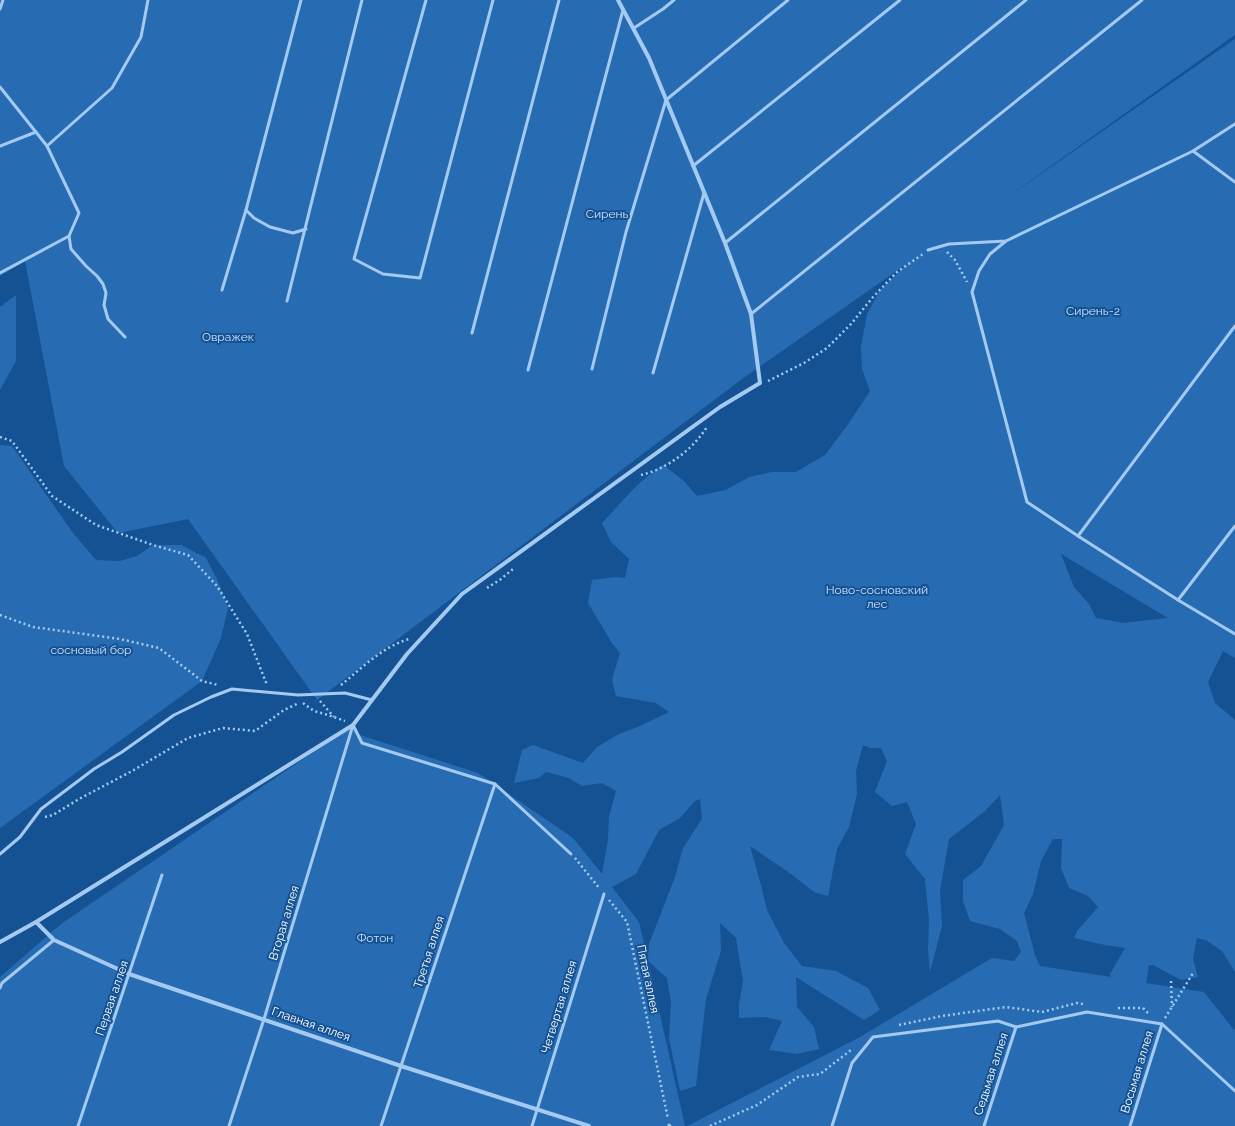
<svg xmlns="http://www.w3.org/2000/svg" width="1235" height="1126" font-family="Raleway,sans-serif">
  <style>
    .green { fill: #276cb2; fill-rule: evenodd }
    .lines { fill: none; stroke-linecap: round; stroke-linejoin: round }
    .path { stroke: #a4caf1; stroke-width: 2.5; stroke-dasharray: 2 3; stroke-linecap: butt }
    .lane { stroke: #a4caf1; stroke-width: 3 }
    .street { stroke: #a4caf1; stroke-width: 4 }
    .labels { text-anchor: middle; stroke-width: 4; stroke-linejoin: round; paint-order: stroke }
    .park-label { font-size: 12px; fill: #cbe3fc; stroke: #155293 }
    .street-label { font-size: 12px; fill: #fff; stroke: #155293 }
  </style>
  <rect width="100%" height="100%" fill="#155293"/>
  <!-- green -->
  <g class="green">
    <path d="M 0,0 L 1235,0 L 1235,35 L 999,203 L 1235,39 L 1235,658 L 1223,651 L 1208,682 L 1215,703 L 1235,720 L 1235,972 L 1222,951 L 1206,940 L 1197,938 L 1193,959 L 1198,977 L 1181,980 L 1153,965 L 1149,965 L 1146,983 L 1204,992 L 1234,1030 L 1235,1029 L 1235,1126 L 687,1126 L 860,1037 L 992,958 L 1014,961 L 1021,952 L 1017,941 L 1000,929 L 970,921 L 963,901 L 963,880 L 981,866 L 1004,825 L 1000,795 L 985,811 L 949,839 L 940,890 L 942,926 L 930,972 L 928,950 L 929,920 L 925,879 L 905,854 L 916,824 L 907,802 L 892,806 L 875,792 L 887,761 L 881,748 L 870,748 L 863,745 L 856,771 L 857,794 L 849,827 L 837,849 L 828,896 L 814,892 L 791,874 L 750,846 L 762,889 L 767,910 L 784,943 L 802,966 L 836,971 L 868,988 L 880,1010 L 864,1020 L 796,977 L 797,1007 L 814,1027 L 819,1049 L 797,1054 L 769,1050 L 782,1021 L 765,1017 L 739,1018 L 739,1004 L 743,981 L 736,938 L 720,923 L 721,951 L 706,999 L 696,1086 L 680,1091 L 669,1038 L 671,1002 L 667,978 L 648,961 L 685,1126 L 0,1126 L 0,977 L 61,924 L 353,725 L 357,734 L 478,773 L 573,838 L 602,874 L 608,840 L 609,817 L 616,791 L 602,783 L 582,786 L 569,778 L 546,772 L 539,778 L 514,783 L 522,750 L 533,745 L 583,763 L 597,747 L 619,734 L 638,727 L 669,712 L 656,703 L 616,696 L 612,680 L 620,653 L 612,643 L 588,603 L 592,580 L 616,577 L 625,578 L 629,559 L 611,542 L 602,523 C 621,503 639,480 663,465 L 684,481 L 697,496 L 726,490 L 749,477 L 772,472 L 796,472 L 825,455 L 849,423 L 870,391 L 862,369 L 861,347 L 867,314 L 880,290 L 908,263 L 742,379 L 317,700 L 188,519 L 118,533 L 64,466 L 25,261 L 0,276 ZM 1061,554 L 1168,618 L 1123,623 L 1096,618 L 1089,604 L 1074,587 ZM 700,799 L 702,819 L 683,848 L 675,877 L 649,944 L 648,960 L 639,922 L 612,887 L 636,874 L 659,830 L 680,818 L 695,801 ZM 1053,839 L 1062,839 L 1061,868 L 1069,888 L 1088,896 L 1098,907 L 1077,931 L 1074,938 L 1105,945 L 1125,948 L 1110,974 L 1111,977 L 1040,966 L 1035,955 L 1024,913 L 1033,894 L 1041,861 Z"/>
    <polygon points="16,295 16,361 0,390 0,307"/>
    <polygon points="0,445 12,446 73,533 96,560 120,561 137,556 153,545 181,545 206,558 217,579 228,608 221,638 202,681 0,828"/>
  </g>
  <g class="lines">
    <!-- path -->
    <g class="path">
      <polyline points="947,252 955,260 967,282"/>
      <polyline points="768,381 804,363 827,348 851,324 873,297 897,272 923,254"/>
      <polyline points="0,437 12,441 52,496 96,525 153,545 188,555 217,586 247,634 267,685"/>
      <path d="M 641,475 C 667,469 692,450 707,427"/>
      <polyline points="487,588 501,579 513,569"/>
      <polyline points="0,615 33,627 120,639 159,648 202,681 218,685"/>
      <path d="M 341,685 C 362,668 382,647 409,639"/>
      <polyline points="320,701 334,717"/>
      <polyline points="303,703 314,711 328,715 345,721"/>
      <polyline points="45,817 53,815 79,799 132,771 188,738 223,728 255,731 284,710 299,703"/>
      <polyline points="575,858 600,889"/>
      <polyline points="609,900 627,922 668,1119"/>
      <polyline points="1171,981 1172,1007"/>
      <polyline points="1118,1008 1143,1008 1150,1015"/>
      <polyline points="1165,1018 1193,973"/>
      <polyline points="899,1025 942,1016 1006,1007 1042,1012 1077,1003 1083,1004"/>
      <polyline points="710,1126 757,1105 798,1077 820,1074 851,1050"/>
    </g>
    <!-- lane -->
    <g class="lane">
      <polyline points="426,0 354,259 383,274 420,278 493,0"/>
      <polyline points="0,9 3,0"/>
      <polyline points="634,28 663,9 674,0"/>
      <polyline points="0,87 47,146 79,213 69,236 71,249 86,266 97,276 103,284 106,293 104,305 108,319 125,337"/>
      <polyline points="0,146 36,132"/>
      <polyline points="47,146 112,88 141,37 148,0"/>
      <polyline points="1193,151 1235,124"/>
      <polyline points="693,166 900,0"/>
      <polyline points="246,210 254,218 270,227 293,233 306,229"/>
      <polyline points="1006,241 990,254 979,271 972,292 1027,502 1078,536 1178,600 1235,526"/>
      <polyline points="725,243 1026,0"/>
      <polyline points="928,250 949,244 1006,241 1193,151 1235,182"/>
      <polyline points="0,273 69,236"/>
      <polyline points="222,290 246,210 301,0"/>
      <polyline points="287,301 362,0"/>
      <polyline points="751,314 1142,0"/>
      <polyline points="472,333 559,0"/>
      <polyline points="592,369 626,232 666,100 788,0"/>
      <polyline points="528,370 623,10"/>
      <polyline points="653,373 704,193"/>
      <polyline points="1078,536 1235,326"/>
      <polyline points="1178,600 1235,634"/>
      <polyline points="353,725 362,743 495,784 571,854"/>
      <polyline points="0,854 20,837 41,809 94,769 122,752 174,715 211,697 232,689 298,695 345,693 372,700"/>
      <polyline points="0,988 2,983 54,940"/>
      <polyline points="669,1125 670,1126"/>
      <polyline points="78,1126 162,875"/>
      <polyline points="229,1126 264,1019 353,725"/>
      <polyline points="381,1126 495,784"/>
      <polyline points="532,1126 604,894"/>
      <polyline points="832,1126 852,1063 873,1037 998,1021 1016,1027 1087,1012 1162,1024 1235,1091"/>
      <polyline points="984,1126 1016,1027"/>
      <polyline points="1130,1126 1162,1024"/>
    </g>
    <!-- street -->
    <g class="street">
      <polyline points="36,922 54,940 129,974 401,1066 589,1126"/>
      <polyline points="0,942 36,922 353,725 407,654 462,594 720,407 760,383 751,314 725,243 649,58 618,0"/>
    </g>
  </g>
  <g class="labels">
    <!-- park labels -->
    <g class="park-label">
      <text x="607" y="218">Сирень</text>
      <text x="1093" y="315">Сирень-2</text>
      <text x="228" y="341">Овражек</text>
      <text x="877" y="594">Ново-сосновский<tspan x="877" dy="14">лес</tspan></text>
      <text x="91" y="654">сосновый бор</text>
      <text x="375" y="942">Фотон</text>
    </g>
    <!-- street labels -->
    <g class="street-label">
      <text transform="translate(284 923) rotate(-73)" y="4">Вторая аллея</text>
      <text transform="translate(429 952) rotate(-72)" y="4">Третья аллея</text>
      <text transform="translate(648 979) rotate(78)" y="4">Пятая аллея</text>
      <text transform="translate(112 998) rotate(-71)" y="4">Первая аллея</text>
      <text transform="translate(559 1007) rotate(-73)" y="4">Четвертая аллея</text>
      <text transform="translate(311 1024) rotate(19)" y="4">Главная аллея</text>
      <text transform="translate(1137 1072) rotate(-73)" y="4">Восьмая аллея</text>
      <text transform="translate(991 1074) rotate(-72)" y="4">Седьмая аллея</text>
    </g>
  </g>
</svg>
